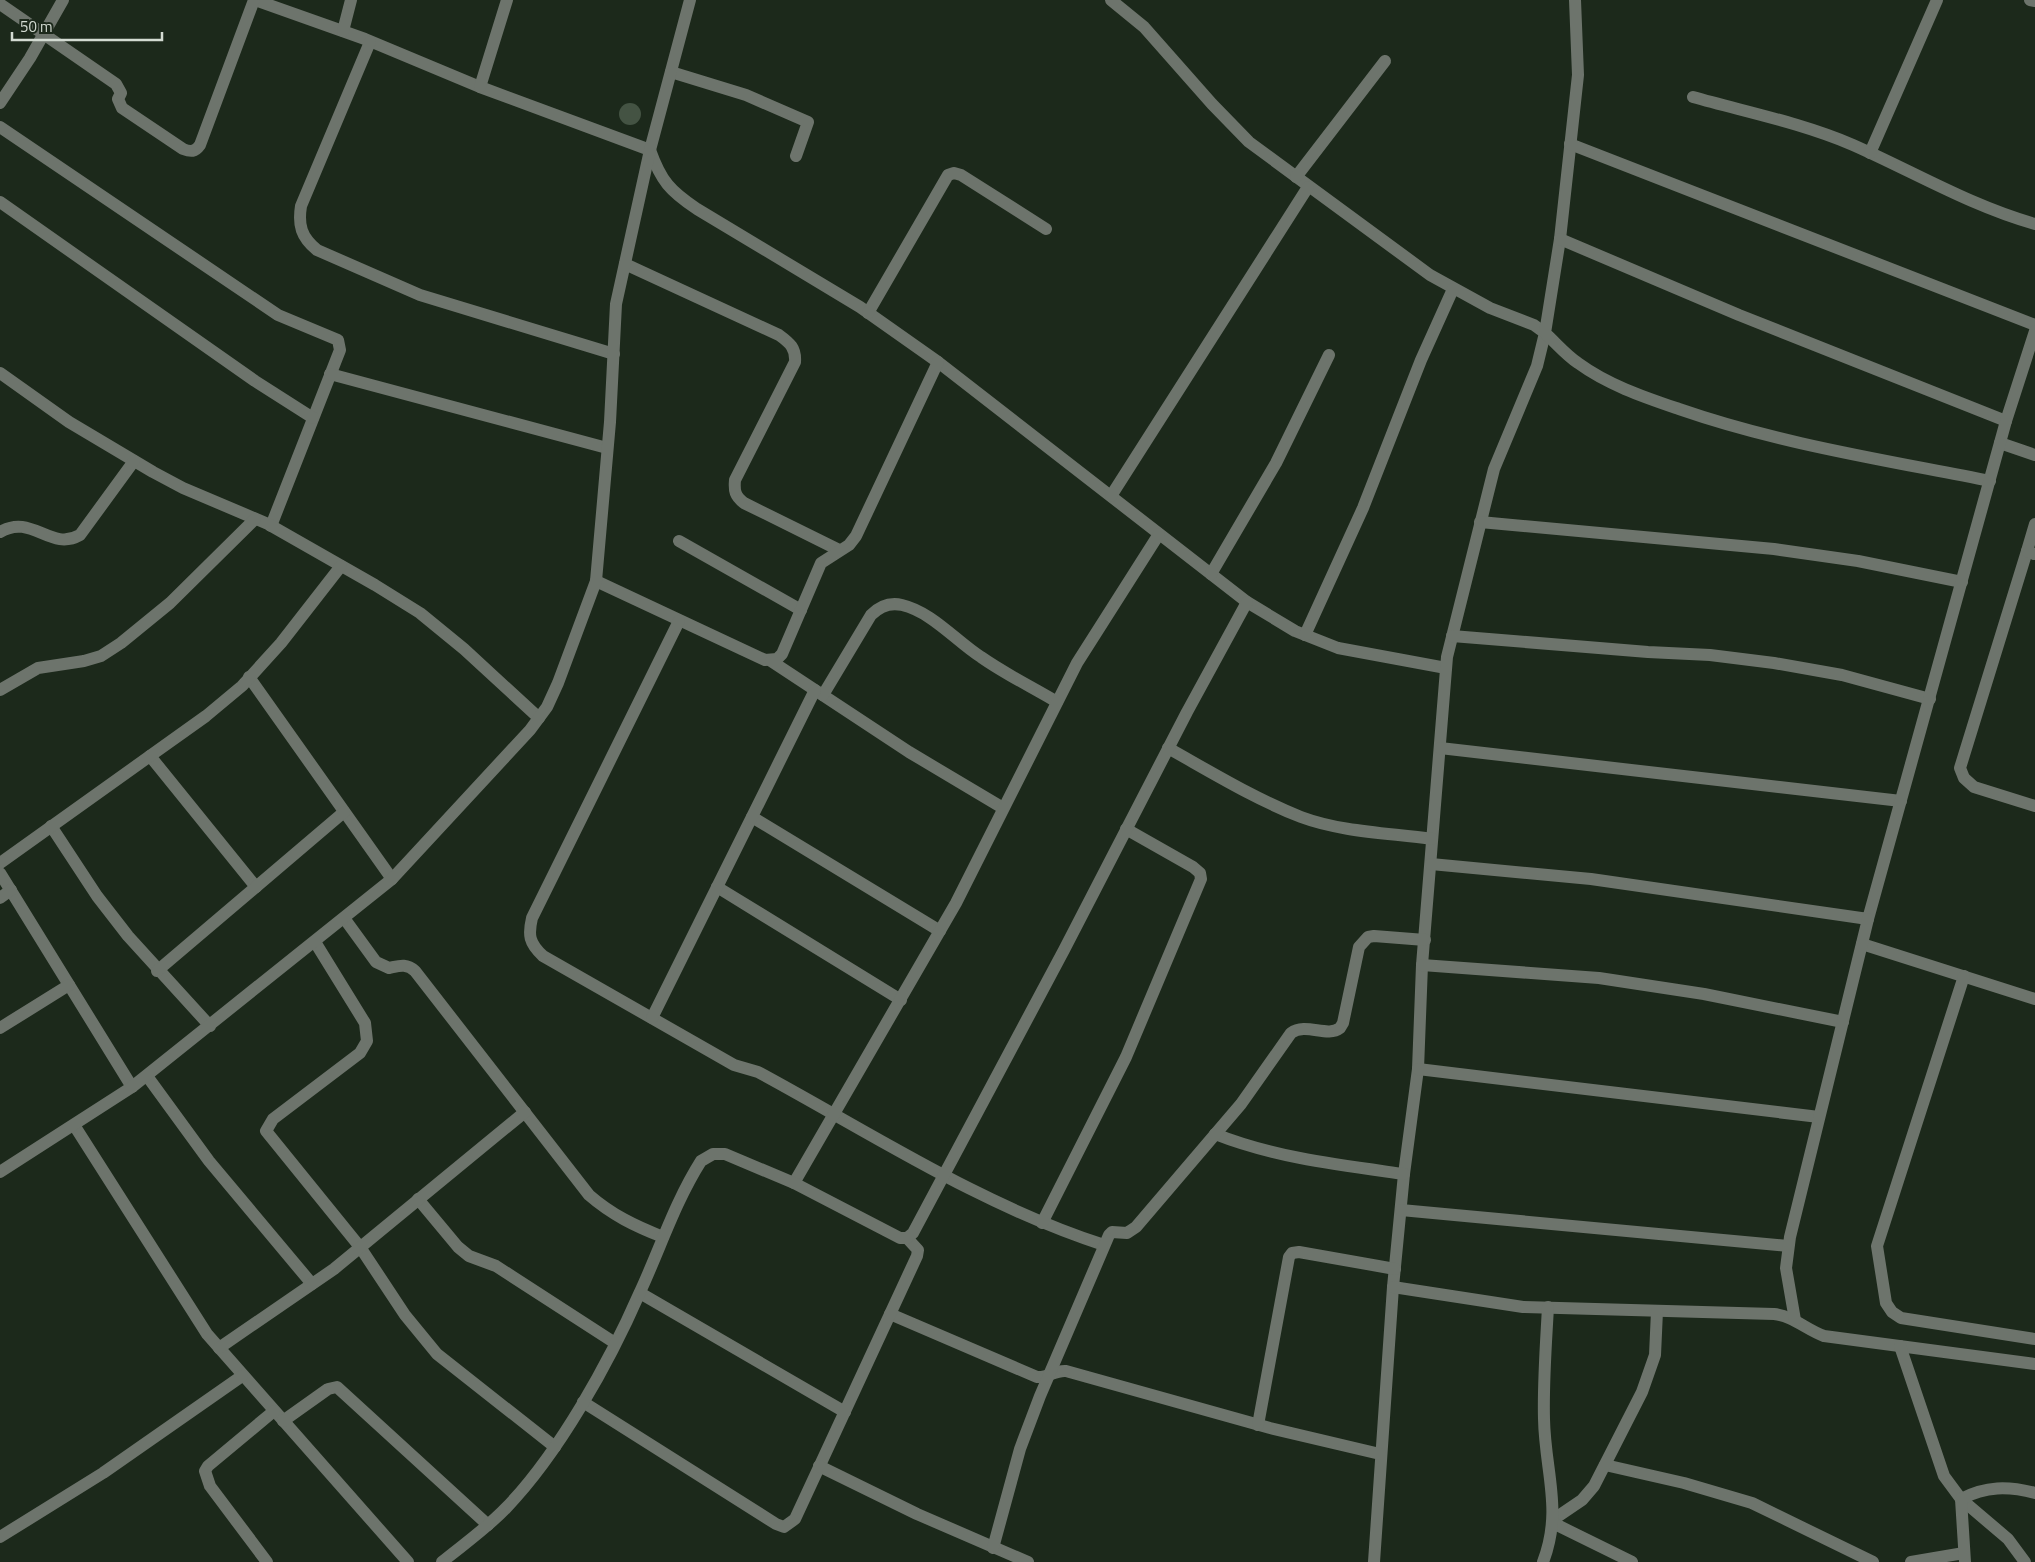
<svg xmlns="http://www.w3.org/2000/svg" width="2035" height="1562" font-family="'Titillium Web',sans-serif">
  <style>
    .building { fill: #445343 }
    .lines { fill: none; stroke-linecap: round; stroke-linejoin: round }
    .minor { stroke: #6d746c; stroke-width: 12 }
  </style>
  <rect width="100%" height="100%" fill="#1c291b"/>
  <!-- building -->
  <circle class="building" cx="630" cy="114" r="11"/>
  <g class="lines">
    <!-- minor -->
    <g class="minor">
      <path d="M 255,0 L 365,39 L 480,87 L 650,150 C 661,181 670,191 697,209 L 860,307 L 938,362 L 1247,602 L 1295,631 L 1338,648 L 1446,668"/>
      <polyline points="1111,0 1144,27 1212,104 1249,142 1430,275 1490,308 1534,325 1545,333 1537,366 1494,469 1447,657 1422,965 1418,1069 1404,1174 1393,1287 1374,1562"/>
      <path d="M 1575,0 L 1578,75 L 1560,239 L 1545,333 C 1556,343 1566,355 1578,363 C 1608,385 1644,397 1679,409 C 1780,444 1885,460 1990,481"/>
      <polyline points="2030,0 2035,1"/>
      <path d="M 0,4 L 116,84 L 121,93 L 118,99 L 122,108 L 183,149 C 191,152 195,152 200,145 L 254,0"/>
      <polyline points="343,31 351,0"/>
      <path d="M 370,42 L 301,206 C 298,225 301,237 317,250 L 420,295 L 614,354"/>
      <polyline points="671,72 746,95 808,122 796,156"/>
      <polyline points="480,87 507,0"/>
      <path d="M 1693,97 C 1746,112 1802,123 1853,145 C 1914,172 1971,206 2035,224"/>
      <polyline points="0,103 30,58 63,0"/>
      <polyline points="0,127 278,315 338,340 340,350 271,526"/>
      <polyline points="1570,144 2035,325"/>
      <polyline points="1870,153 1937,0"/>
      <polyline points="1296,177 1385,61"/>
      <polyline points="0,202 255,381 313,418"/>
      <polyline points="1560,239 1739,315 2006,421"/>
      <path d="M 625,264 L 779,335 C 790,343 796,348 795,362 L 735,480 C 734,491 735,496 744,503 L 839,550"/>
      <polyline points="868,313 948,175 954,173 961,175 1046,229"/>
      <polyline points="0,373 69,422 153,472 183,488 268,524 375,585 420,613 464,649 539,718"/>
      <polyline points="330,374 607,448"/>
      <polyline points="2000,443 2035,455"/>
      <polyline points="1111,496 1308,187"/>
      <polyline points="1480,522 1774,549 1858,561 1962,582"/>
      <path d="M 0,532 C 32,513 50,552 80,535 L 134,461"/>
      <polyline points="679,541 801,610"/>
      <polyline points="2027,551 1960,768 1964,778 1974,787 2035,806"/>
      <polyline points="2034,554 2027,551 2035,524"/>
      <polyline points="1211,574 1276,463 1329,355"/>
      <polyline points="596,581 765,660 777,659 782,654 821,563 849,545 856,536 938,362"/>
      <path d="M 679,621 L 532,918 C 528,935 529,943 543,956 L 734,1065 L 758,1072 C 871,1133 980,1205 1104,1245"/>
      <polyline points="1305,635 1363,508 1421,360 1453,289"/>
      <polyline points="1452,636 1648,652 1710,655 1774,663 1842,675 1930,699"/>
      <polyline points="771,661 909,752 1003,808"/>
      <polyline points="249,677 392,879"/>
      <polyline points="0,690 38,668 84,661 101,656 121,643 170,603 255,519"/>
      <path d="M 823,695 L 871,615 C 879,607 889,602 902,605 C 932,612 956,641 981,657 C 1005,674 1032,687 1057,702"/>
      <path d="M 1168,748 C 1211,772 1255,799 1301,817 C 1341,832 1389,833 1432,839"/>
      <polyline points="1440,748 1901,801"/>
      <polyline points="150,756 256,887"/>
      <polyline points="752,817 940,931"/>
      <polyline points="51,826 97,896 128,936 210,1026"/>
      <polyline points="0,863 206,716 242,686 281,643 341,566"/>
      <polyline points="1431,864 1591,879 1868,919 2006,421 2035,331"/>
      <polyline points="0,873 132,1087"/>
      <polyline points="717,887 901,1000"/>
      <polyline points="0,898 11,890"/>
      <path d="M 344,918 L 376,962 L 389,968 C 399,966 406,963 415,971 L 589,1195 C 612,1215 635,1226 663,1237"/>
      <polyline points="315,942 365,1023 367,1041 360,1053 273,1119 266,1131 360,1247 405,1315 437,1354 555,1447"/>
      <polyline points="1862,944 2035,999"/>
      <polyline points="1422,965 1599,978 1704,994 1843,1022"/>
      <polyline points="157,971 344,812"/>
      <polyline points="1964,976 1877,1246 1886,1303 1892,1312 1901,1318 2035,1339"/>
      <polyline points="652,1018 815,690"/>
      <polyline points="0,1028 69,985"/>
      <polyline points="1418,1069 1819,1117"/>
      <polyline points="147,1076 209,1161 312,1284"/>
      <polyline points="74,1125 207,1334 408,1562"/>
      <path d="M 1215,1134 C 1276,1158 1339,1165 1404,1174"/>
      <polyline points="0,1172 132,1087 392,879 530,730 547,707 558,683 596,581 610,422 616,304 650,150 690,0"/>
      <polyline points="794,1183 956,903 1077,663 1159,534"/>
      <polyline points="418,1199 458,1247 469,1256 496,1266 615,1343"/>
      <polyline points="1401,1210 1788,1246"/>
      <polyline points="1042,1223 1126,1057 1201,879 1200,873 1193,867 1126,829"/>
      <path d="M 1393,1287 L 1523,1307 L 1774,1314 C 1793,1316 1807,1330 1824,1336 L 2035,1364"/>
      <polyline points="640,1293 845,1412"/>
      <path d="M 890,1314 L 1037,1377 C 1048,1378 1055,1370 1066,1371 L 1270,1428 L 1380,1454"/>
      <polyline points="1795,1320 1786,1268 1790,1237 1868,919"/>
      <polyline points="1900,1346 1944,1476 1961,1499 2008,1539 2025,1562"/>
      <polyline points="219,1348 334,1269 525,1112"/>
      <polyline points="583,1402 776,1524 784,1527 795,1519 917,1256 918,1250 907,1238"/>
      <polyline points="283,1421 328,1389 337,1387 488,1525"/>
      <polyline points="1258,1425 1289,1257 1292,1253 1299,1252 1395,1269"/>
      <polyline points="1605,1465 1684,1483 1752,1503 1873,1562"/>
      <polyline points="819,1466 917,1514 1028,1562"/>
      <polyline points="1554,1519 1582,1500 1594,1486 1642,1392 1655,1355 1657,1311"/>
      <polyline points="1553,1523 1632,1562"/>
      <polyline points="0,1537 103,1473 242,1376"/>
      <path d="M 993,1548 L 1020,1449 L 1040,1396 L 1109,1235 L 1112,1232 L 1127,1233 L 1136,1227 L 1241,1104 L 1291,1033 C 1306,1022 1327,1038 1340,1028 L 1343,1023 L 1359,947 L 1368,937 L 1374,936 L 1425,940"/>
      <polyline points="267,1562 210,1486 205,1471 208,1466 274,1411"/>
      <path d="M 442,1562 C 464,1544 487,1528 506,1508 C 559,1453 609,1363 640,1292 C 660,1249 675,1202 701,1161 L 713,1154 L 725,1154 L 794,1183 L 900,1238 L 907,1238 L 913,1233 L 1064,950 L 1187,712 L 1247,602"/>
      <path d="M 1543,1562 C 1563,1510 1545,1472 1544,1419 C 1543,1382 1546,1344 1548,1307"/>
      <polyline points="1911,1562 1964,1553"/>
      <path d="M 1965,1562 L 1961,1499 C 1986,1486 2008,1486 2035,1493"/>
    </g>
  </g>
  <!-- scale -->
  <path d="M12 32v8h150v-8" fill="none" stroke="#d3dbd2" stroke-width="2.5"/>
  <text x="20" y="32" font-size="15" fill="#d3dbd2" stroke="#1c291b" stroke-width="4" paint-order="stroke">50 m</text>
</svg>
